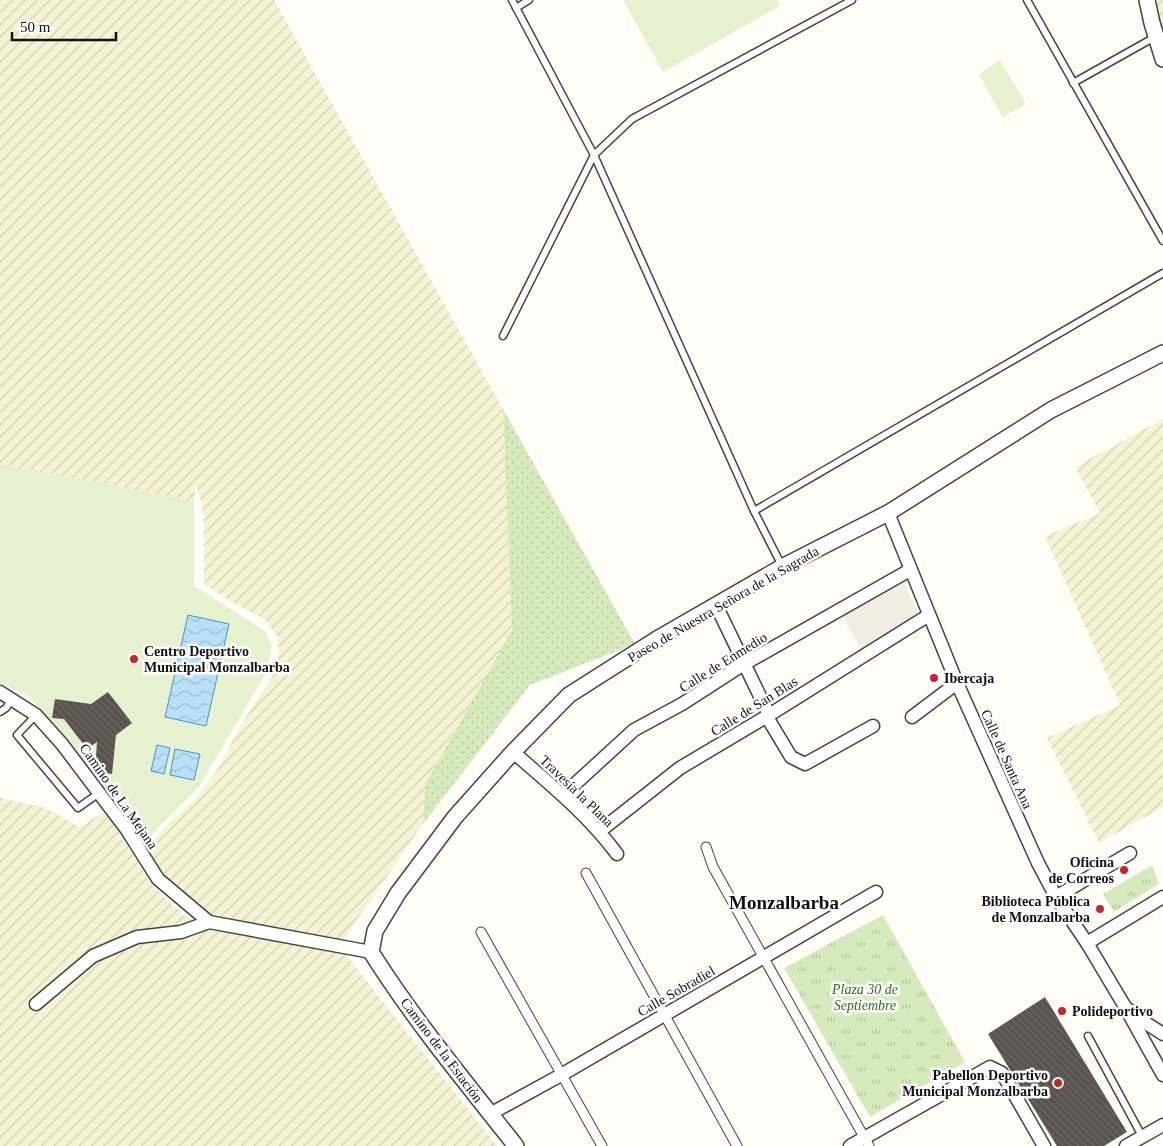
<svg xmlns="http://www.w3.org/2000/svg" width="1163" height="1146" font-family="Georgia,serif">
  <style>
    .farmland { fill: url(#farmland-furrows) }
    .grass { fill: url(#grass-dots) }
    .park { fill: url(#park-tufts) }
    .pitch { fill: #e6f2cf }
    .plaza { fill: #f1ede2 }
    .water { fill: url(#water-waves); stroke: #3f96cf }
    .building { fill: url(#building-back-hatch) }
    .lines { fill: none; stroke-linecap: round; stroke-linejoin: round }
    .service-casing { stroke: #444; stroke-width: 9 }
    .pedestrian-casing { stroke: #444; stroke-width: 11 }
    .minor-casing { stroke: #444; stroke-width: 15 }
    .tertiary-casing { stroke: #444; stroke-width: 18 }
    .service { stroke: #fff; stroke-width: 6 }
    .pedestrian { stroke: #fff; stroke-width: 9 }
    .minor { stroke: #fff; stroke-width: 12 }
    .tertiary { stroke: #fff; stroke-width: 15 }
    .poi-dot { fill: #c4262e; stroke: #fff; stroke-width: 2 }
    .labels { text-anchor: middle; stroke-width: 5; stroke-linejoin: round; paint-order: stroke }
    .street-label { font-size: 14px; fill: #111; stroke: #fff }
    .poi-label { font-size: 14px; font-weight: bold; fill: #111; stroke: #fff; text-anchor: start }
    .park-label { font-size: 14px; font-style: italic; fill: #2f6b1f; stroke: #fff }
    .district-label { font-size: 19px; font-weight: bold; fill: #111; stroke: #fff }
  </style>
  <defs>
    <pattern id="farmland-furrows" width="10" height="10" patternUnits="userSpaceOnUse" patternTransform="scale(1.25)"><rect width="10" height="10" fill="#f6f3d4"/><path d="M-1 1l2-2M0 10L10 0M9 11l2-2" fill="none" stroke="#d2cfb5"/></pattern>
    <pattern id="grass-dots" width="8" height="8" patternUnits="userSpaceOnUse" patternTransform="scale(1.25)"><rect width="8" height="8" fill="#d5ebbd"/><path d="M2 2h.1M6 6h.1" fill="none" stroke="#b6c8a1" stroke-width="1.8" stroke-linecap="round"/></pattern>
    <pattern id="park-tufts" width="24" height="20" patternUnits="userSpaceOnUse" patternTransform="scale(1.25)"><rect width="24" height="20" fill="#d5ebbd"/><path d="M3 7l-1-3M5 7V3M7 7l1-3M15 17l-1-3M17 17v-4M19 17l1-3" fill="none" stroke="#b6c8a1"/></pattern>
    <pattern id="water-waves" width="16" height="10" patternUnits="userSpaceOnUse" patternTransform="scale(1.25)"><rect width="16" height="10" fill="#b9e0f7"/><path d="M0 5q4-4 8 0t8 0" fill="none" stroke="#9ebfd3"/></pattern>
    <pattern id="building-back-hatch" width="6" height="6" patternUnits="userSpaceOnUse" patternTransform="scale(1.25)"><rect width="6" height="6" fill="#5a524d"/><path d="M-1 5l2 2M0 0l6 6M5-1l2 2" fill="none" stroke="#6d6662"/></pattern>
  </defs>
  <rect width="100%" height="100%" fill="#fffdf5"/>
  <!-- farmland -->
  <g class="farmland">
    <polygon points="0,0 274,0 503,409 512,630 425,785 423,824 339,946 497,1146 0,1146 0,798 39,806 54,812 79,827 104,812 110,818 153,887 186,917 210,930 256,937 263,932 209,922 158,879 142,853 166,826 195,799 220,766 240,726 273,676 279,653 277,636 264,619 230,601 204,584 204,525 202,504 196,485 194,501 0,464"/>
    <polygon points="1147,0 1163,0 1163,59"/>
    <polygon points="1163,419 1163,807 1099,843 1047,738 1120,705 1045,536 1100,513 1075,467"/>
  </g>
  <!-- grass -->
  <polygon class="grass" points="503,409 635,644 530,685 423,824 425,785 512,630"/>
  <!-- park -->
  <g class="park">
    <polygon points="1152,865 1159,884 1114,912 1103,894"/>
    <polygon points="883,915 965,1062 870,1117 784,968"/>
  </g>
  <!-- pitch -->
  <g class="pitch">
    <polygon points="623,0 777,0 780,6 663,72"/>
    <polygon points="1000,60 1026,104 1002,117 979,74"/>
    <polygon points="0,464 194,501 194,586 265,631 272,646 266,673 199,787 143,843 98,780 29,696 0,683"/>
  </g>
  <!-- plaza -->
  <polygon class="plaza" points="902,579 919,616 862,651 841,614"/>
  <!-- water -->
  <g class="water">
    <polygon points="188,615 229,624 206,726 165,717"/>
    <polygon points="157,745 170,748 164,774 151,771"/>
    <polygon points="175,749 200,754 194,780 170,775"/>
  </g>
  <!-- building -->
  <g class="building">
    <polygon points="108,692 132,723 116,735 112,774 95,771 97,742 87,749 64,719 52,718 55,699 91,704"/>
    <polygon points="1045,997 1127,1132 1104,1146 1057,1146 988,1034"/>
  </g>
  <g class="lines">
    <!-- service casing -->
    <g class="service-casing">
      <g id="service">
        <polyline points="512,0 594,155 754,511 782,566"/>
        <polyline points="1027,0 1163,241"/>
        <polyline points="516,8 529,0"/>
        <polyline points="1073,83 1155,37"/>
        <polyline points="503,336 594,155 632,119 852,0"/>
        <polyline points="754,511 1163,273"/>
        <polyline points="0,712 6,708 12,699"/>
        <polyline points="36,715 17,735 78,808 99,793"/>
        <polyline points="1088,1036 1142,1136"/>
      </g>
    </g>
    <!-- pedestrian casing -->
    <g class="pedestrian-casing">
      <g id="pedestrian">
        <polyline points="706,847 713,867 869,1146"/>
        <polyline points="586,873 737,1146"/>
        <polyline points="481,932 602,1146"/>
      </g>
    </g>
    <!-- minor casing -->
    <g class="minor-casing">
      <g id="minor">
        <polyline points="888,513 957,683 1038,863 1056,897 1087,943 1124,1005 1163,1075"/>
        <polyline points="716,605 769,715"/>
        <polyline points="0,692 36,715 62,744 127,830 158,879 209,922"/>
        <polyline points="767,717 791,757 805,764 873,726"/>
        <polyline points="912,717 957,683"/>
        <path d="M 513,752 C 550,784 588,815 617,854"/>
        <polyline points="563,795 634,730 682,704 744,664 910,570"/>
        <polyline points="600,831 680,768 769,715 929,615"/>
        <polyline points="1056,897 1130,853"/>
        <polyline points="1087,943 1163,897"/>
        <polyline points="36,1004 93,956 137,937 181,932 209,922 371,952"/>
        <polyline points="1129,1010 1141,1020 1163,1034"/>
        <polyline points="490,1114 561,1075 876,892"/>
        <polyline points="850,1146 990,1067 1002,1073 1044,1146"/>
        <polyline points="1126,1146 1163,1125"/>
      </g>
    </g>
    <!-- tertiary casing -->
    <g class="tertiary-casing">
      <g id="tertiary">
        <polyline points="1147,0 1152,23 1163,59"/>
        <path d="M 516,1146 C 466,1083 414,1020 371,952 L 375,931 L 398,893 L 455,817 L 513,752 L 569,695 L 657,639 L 782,567 L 888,513 L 1051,410 L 1163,353"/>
      </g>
    </g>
    <!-- service -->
    <use href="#service" class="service"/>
    <!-- pedestrian -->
    <use href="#pedestrian" class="pedestrian"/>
    <!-- minor -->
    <use href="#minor" class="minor"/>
    <!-- tertiary -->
    <use href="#tertiary" class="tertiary"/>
  </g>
  <!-- markers -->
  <g class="poi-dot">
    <circle cx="134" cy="659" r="5"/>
    <circle cx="934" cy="678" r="5"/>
    <circle cx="1124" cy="870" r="5"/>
    <circle cx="1100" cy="909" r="5"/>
    <circle cx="1062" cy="1011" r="5"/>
    <circle cx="1058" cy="1083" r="5"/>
  </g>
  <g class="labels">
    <!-- street labels -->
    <g class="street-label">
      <text transform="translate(723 604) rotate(-30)" y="5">Paseo de Nuestra Señora de la Sagrada</text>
      <text transform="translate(723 662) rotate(-32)" y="5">Calle de Enmedio</text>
      <text transform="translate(754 706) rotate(-32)" y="5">Calle de San Blas</text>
      <text transform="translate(1007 759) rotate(66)" y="5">Calle de Santa Ana</text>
      <text transform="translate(577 791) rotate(44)" y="5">Travesía la Plana</text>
      <text transform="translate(119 796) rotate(55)" y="5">Camino de La Mejana</text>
      <text transform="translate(676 991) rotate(-30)" y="5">Calle Sobradiel</text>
      <text transform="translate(442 1050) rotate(53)" y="5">Camino de la Estación</text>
    </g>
    <!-- poi labels -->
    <g class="poi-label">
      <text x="144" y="656">Centro Deportivo<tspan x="144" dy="16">Municipal Monzalbarba</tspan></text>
      <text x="944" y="683">Ibercaja</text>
      <text x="1114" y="867" text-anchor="end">Oficina<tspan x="1114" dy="16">de Correos</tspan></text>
      <text x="1090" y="906" text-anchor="end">Biblioteca Pública<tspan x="1090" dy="16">de Monzalbarba</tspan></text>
      <text x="1072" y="1016">Polideportivo</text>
      <text x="1048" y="1080" text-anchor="end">Pabellon Deportivo<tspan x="1048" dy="16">Municipal Monzalbarba</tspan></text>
    </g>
    <!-- park labels -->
    <g class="park-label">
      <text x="865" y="994">Plaza 30 de<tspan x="865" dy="16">Septiembre</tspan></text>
    </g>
    <!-- district labels -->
    <g class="district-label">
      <text x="784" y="909">Monzalbarba</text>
    </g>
  </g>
  <!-- scale -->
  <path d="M12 32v8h104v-8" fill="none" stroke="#111111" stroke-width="2.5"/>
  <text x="20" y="32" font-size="15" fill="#111111" stroke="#ffffff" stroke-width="4" paint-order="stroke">50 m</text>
</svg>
